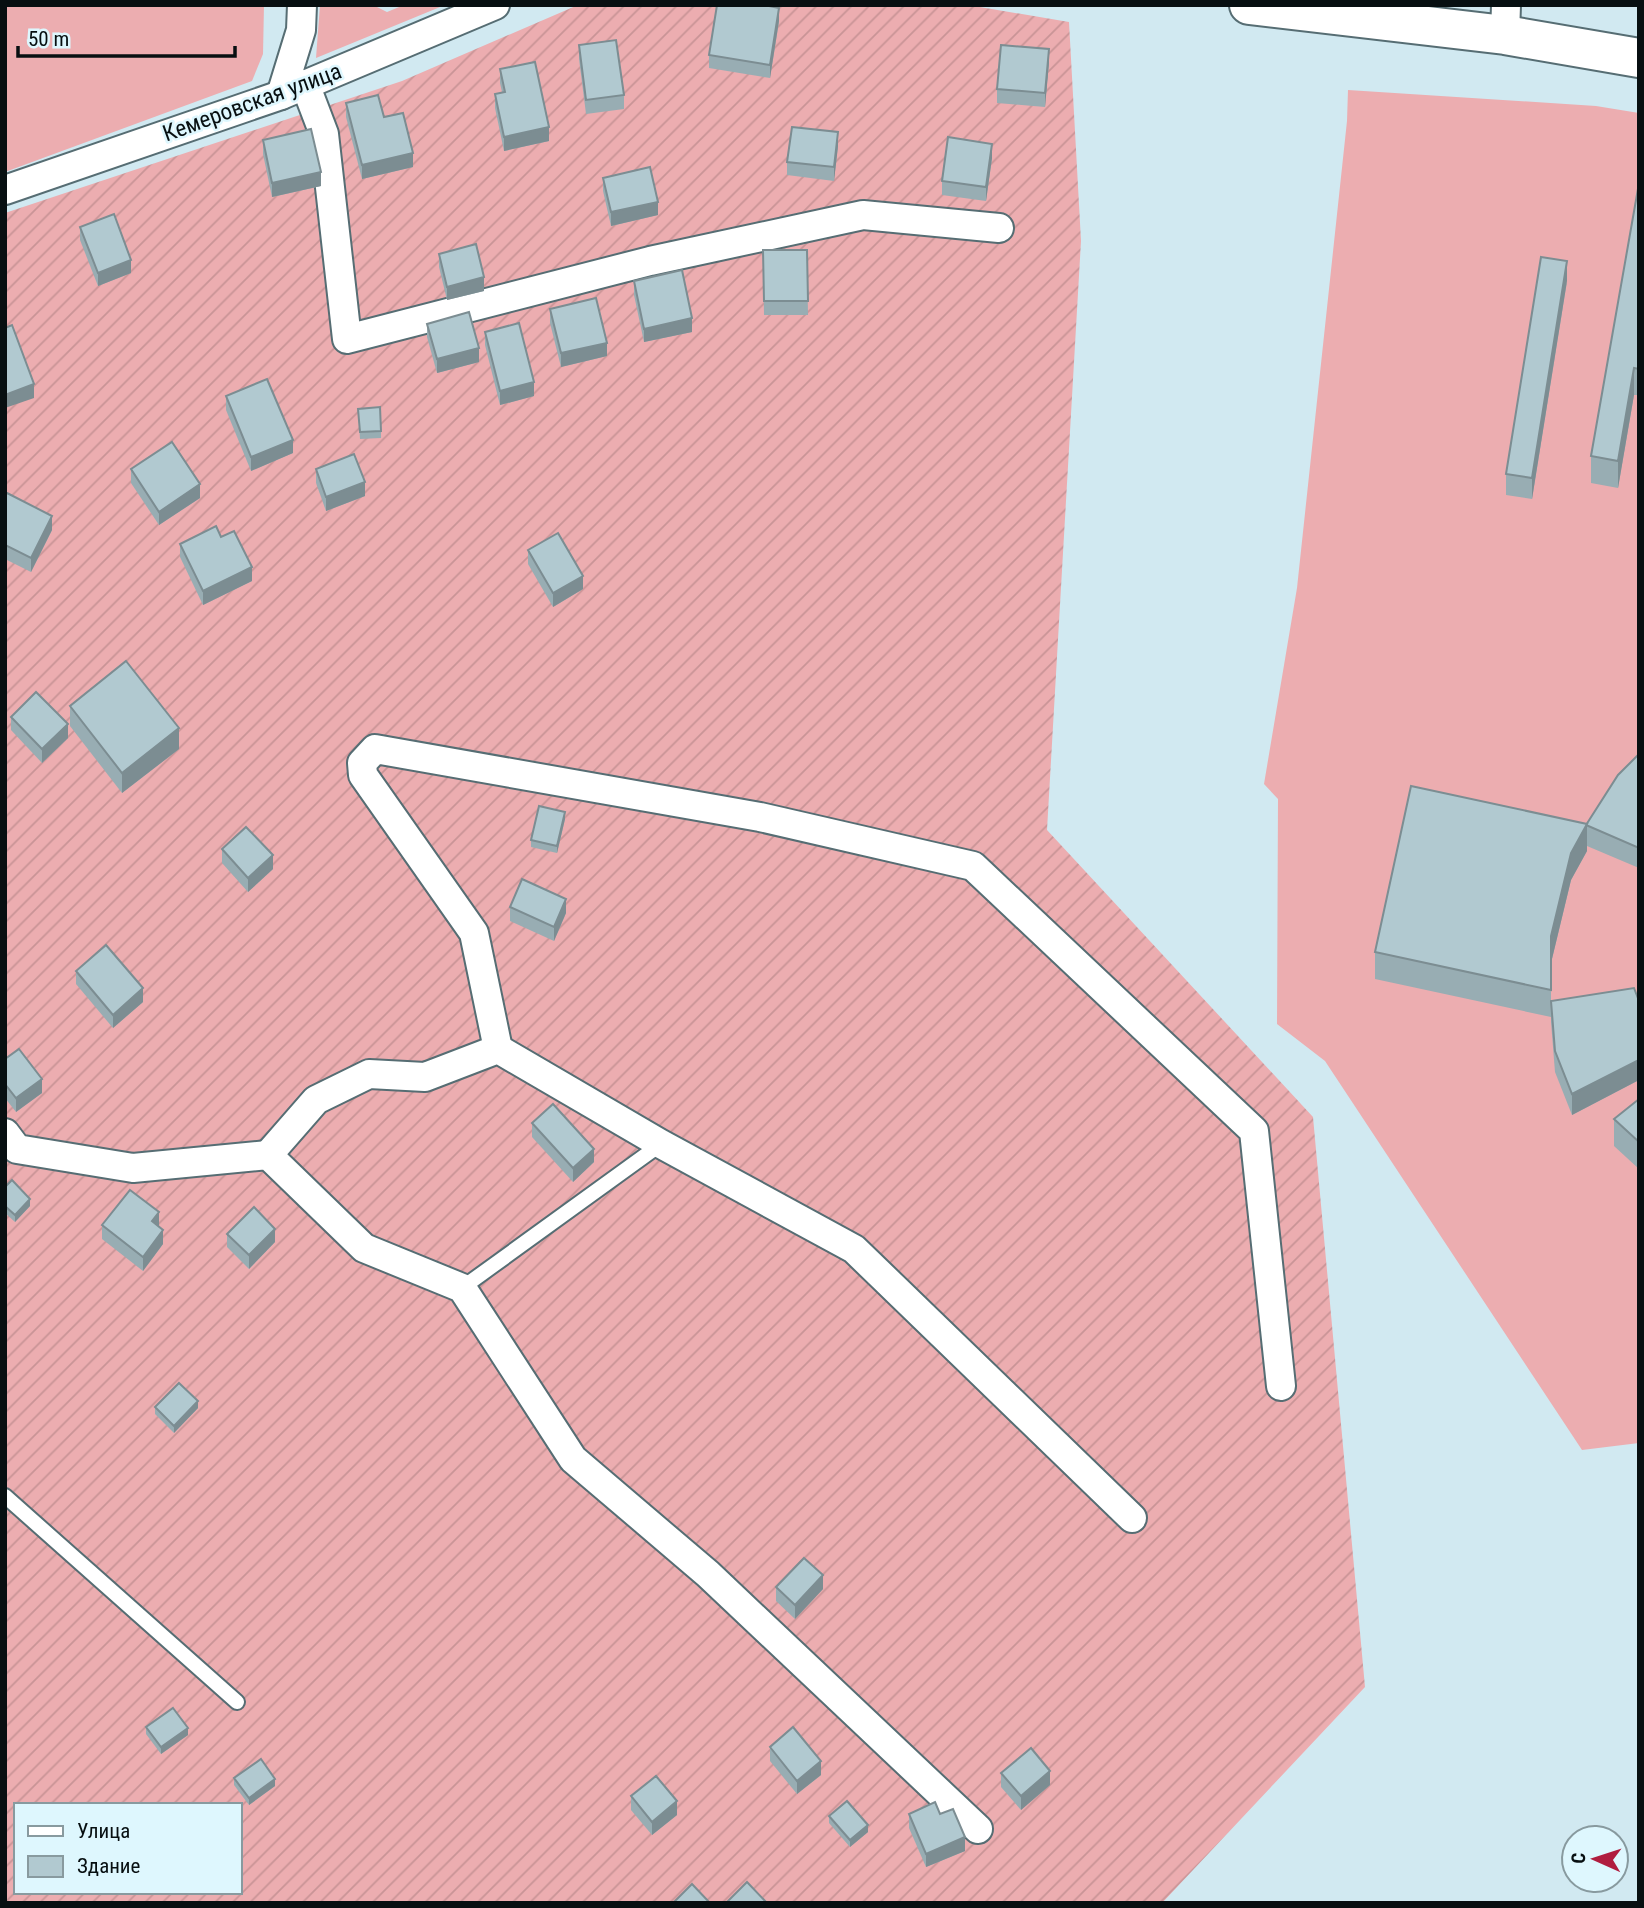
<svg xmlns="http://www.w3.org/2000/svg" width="1644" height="1908" font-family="'Roboto Condensed',sans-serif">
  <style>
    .grass { fill: #ecadb0 }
    .garden { fill: url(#garden-furrows); fill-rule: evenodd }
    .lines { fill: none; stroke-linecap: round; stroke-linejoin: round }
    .service-casing { stroke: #566d73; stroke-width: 18 }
    .minor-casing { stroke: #566d73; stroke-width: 32 }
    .secondary-casing { stroke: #566d73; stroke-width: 42 }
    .service { stroke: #fff; stroke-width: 14 }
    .minor { stroke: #fff; stroke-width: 28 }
    .secondary { stroke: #fff; stroke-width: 38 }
    .wall { fill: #98adb3 }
    .shaded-wall { fill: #7c8d92 }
    .building { fill: #b1c9d0; stroke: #7c8d92; stroke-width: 2 }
    .labels { text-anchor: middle; stroke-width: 5; stroke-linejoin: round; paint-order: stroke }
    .street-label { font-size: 23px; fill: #070f11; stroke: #def7fe }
  </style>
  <defs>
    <pattern id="garden-furrows" width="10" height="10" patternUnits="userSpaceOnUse" patternTransform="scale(1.75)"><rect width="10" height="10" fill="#ecadb0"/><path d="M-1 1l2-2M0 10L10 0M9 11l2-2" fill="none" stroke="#c99496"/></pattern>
  </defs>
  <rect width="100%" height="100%" fill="#d1e9f1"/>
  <!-- grass -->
  <g class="grass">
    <polygon points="5,5 264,5 263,54 252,81 5,172"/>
    <polygon points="320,5 373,5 387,12 404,5 445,5 316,58"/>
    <polygon points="1348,90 1596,106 1639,113 1639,1443 1582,1450 1325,1061 1277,1024 1278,799 1264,784 1297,588 1347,121"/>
  </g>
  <!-- garden -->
  <path class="garden" d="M 578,5 L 968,5 L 1069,22 L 1081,241 L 1047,830 L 1313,1117 L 1365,1687 L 1162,1903 L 5,1903 L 5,213 L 402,81 ZM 16,1805 L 240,1805 L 240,1892 L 16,1892 Z"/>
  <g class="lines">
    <!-- service casing -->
    <g class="service-casing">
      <g id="service">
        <polyline points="462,1288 661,1144"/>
        <polyline points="5,1496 237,1702"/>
      </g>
    </g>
    <!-- minor casing -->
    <g class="minor-casing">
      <g id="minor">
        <polyline points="1505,35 1506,5"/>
        <polyline points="305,84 324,134 347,339 650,261 863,215 999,228"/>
        <polyline points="281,95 301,30 302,5"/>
        <polyline points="5,190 281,95 495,5"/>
        <polyline points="498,1049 474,933 363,775 362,763 375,749 760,817 973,866 1254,1131 1281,1386"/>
        <polyline points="5,1133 17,1149 133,1168 268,1155 364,1248 462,1288 573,1459 708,1574 978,1829"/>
        <polyline points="268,1155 316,1100 369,1074 425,1077 498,1049 661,1144 854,1249 1132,1518"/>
      </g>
    </g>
    <!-- secondary casing -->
    <g class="secondary-casing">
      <polyline id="secondary" points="1249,5 1505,35 1639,58"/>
    </g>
    <!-- service -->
    <use href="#service" class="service"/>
    <!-- minor -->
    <use href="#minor" class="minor"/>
    <!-- secondary -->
    <use href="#secondary" class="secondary"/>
  </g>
  <!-- wall -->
  <g class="wall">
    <polygon points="779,21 770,78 709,68 709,55"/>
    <polygon points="579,45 624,95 624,109 586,114 579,59"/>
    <polygon points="1049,62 1045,107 997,103 997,89"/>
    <polygon points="500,69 549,141 504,151 495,108 495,94 502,92 500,83"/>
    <polygon points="346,103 384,117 413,167 362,179 346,117"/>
    <polygon points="263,140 321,186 272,197 263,154"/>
    <polygon points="838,146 834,181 787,175 787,162"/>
    <polygon points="992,158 986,201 942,195 942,181"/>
    <polygon points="603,178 658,215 611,226 603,191"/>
    <polygon points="1639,183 1639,395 1634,395 1618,488 1591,483 1591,456"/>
    <polygon points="80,227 131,273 98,286 80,240"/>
    <polygon points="763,250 807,250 808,315 764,315"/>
    <polygon points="439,254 484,291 447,300 439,267"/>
    <polygon points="634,281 692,332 644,342 634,295"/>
    <polygon points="1567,281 1532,499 1506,495 1506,474"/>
    <polygon points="550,309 607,356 561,367 550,323"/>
    <polygon points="427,324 479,362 437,373 427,337"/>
    <polygon points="485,332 534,396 500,405 485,345"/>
    <polygon points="226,396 293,453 251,471 226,410"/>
    <polygon points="358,409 381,431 381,438 360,439"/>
    <polygon points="131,469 200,498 159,525 131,483"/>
    <polygon points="316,469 365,496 326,511 316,483"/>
    <polygon points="5,496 52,530 31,572 5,559"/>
    <polygon points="221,537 252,581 203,605 180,557 180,544"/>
    <polygon points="528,550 583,589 553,607 528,564"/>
    <polygon points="70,706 179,749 122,793 70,726"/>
    <polygon points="11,717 68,738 42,763 11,730"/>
    <polygon points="1639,754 1639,868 1587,846 1587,851 1571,880 1551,963 1551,1017 1375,979 1375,952 1587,824"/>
    <polygon points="565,819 557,853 531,847 531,840"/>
    <polygon points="222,849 273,869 248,892 222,863"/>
    <polygon points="510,907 566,913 554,941 510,921"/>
    <polygon points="76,971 143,1002 113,1028 76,984"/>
    <polygon points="1551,1001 1639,1001 1639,1080 1572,1115 1555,1072 1551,1022"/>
    <polygon points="5,1059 42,1093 16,1112 5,1098"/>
    <polygon points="1639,1099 1639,1169 1614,1146 1614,1119"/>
    <polygon points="532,1123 594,1162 573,1182 532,1137"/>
    <polygon points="5,1187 30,1206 15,1222 5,1213"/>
    <polygon points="102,1225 159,1226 163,1244 143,1271 102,1239"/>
    <polygon points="227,1234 275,1242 249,1269 227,1247"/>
    <polygon points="155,1407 198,1408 174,1433 155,1414"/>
    <polygon points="776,1587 823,1589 795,1619 776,1601"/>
    <polygon points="146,1727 188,1735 161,1754 146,1734"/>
    <polygon points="770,1747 821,1775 797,1794 770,1761"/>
    <polygon points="1001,1773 1050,1785 1021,1810 1001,1787"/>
    <polygon points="234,1778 275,1786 249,1805 234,1785"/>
    <polygon points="631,1796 677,1815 652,1835 631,1810"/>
    <polygon points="909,1814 940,1814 965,1851 926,1867 909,1828"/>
    <polygon points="829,1816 868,1832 850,1847 829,1823"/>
  </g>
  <!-- shaded-wall -->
  <g class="shaded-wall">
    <polygon points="779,8 779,21 770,78 770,65"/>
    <polygon points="1049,49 1049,62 1045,107 1045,93"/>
    <polygon points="549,127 549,141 504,151 504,137"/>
    <polygon points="838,132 838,146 834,181 834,167"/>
    <polygon points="992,144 992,158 986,201 986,187"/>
    <polygon points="413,153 413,167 362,179 362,165"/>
    <polygon points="321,172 321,186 272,197 272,183"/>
    <polygon points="658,202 658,215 611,226 611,212"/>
    <polygon points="131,260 131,273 98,286 98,273"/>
    <polygon points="1567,261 1567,281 1532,499 1532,478"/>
    <polygon points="484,277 484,291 447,300 447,287"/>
    <polygon points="692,318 692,332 644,342 644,329"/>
    <polygon points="607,343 607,356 561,367 561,353"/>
    <polygon points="479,348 479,362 437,373 437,359"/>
    <polygon points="1634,368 1634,395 1618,488 1618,461"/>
    <polygon points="534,382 534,396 500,405 500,391"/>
    <polygon points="34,384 34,398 5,408 5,395"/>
    <polygon points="293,440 293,453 251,471 251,457"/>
    <polygon points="365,482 365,496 326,511 326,497"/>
    <polygon points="200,484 200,498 159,525 159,512"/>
    <polygon points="52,516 52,530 31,572 31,558"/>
    <polygon points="252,567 252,581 203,605 203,591"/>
    <polygon points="583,576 583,589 553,607 553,593"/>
    <polygon points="68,724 68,738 42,763 42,749"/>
    <polygon points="179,728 179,749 122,793 122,773"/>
    <polygon points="565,812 565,819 557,853 557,846"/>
    <polygon points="1587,824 1587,851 1571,880 1551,963 1551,1017 1551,936 1571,853"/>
    <polygon points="273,855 273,869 248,892 248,878"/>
    <polygon points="566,899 566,913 554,941 554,927"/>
    <polygon points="143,988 143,1002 113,1028 113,1015"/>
    <polygon points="1639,1060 1639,1080 1572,1115 1572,1094"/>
    <polygon points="42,1079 42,1093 16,1112 16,1098"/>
    <polygon points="594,1149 594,1162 573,1182 573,1168"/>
    <polygon points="30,1199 30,1206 15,1222 15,1215"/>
    <polygon points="159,1212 159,1226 152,1235 152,1221"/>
    <polygon points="275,1229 275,1242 249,1269 249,1255"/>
    <polygon points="163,1230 163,1244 143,1271 143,1257"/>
    <polygon points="198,1401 198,1408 174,1433 174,1426"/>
    <polygon points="823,1575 823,1589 795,1619 795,1605"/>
    <polygon points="188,1728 188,1735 161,1754 161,1747"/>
    <polygon points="821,1761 821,1775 797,1794 797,1781"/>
    <polygon points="1050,1771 1050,1785 1021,1810 1021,1796"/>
    <polygon points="275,1779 275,1786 249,1805 249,1798"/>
    <polygon points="677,1801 677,1815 652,1835 652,1822"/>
    <polygon points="868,1825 868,1832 850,1847 850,1840"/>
    <polygon points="965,1837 965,1851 926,1867 926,1854"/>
  </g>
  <!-- building -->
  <g class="building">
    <polygon points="717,5 764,5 779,8 770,65 709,55"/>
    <polygon points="616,40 624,95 586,100 579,45"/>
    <polygon points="1001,45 1049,49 1045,93 997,89"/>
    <polygon points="535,62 549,127 504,137 495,94 505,92 500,69"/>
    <polygon points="378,95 384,117 403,113 413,153 362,165 346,103"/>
    <polygon points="792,127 838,132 834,167 787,162"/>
    <polygon points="311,129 321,172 272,183 263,140"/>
    <polygon points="948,137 992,144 986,187 942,181"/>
    <polygon points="650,167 658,202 611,212 603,178"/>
    <polygon points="1639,183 1639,369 1634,368 1618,461 1591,456"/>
    <polygon points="114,214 131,260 98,273 80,227"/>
    <polygon points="476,244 484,277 447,287 439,254"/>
    <polygon points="763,250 807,250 808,301 764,301"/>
    <polygon points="1541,257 1567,261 1532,478 1506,474"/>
    <polygon points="682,270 692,318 644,329 634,281"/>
    <polygon points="596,298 607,343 561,353 550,309"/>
    <polygon points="469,312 479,348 437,359 427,324"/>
    <polygon points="519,323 534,382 500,391 485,332"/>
    <polygon points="12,325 34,384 5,395 5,328"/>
    <polygon points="267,379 293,440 251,457 226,396"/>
    <polygon points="380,407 381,431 360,432 358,409"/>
    <polygon points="172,442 200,484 159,512 131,469"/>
    <polygon points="354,454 365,482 326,497 316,469"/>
    <polygon points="7,493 52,516 31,558 5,545 5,496"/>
    <polygon points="216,526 221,537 234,531 252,567 203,591 180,544"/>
    <polygon points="558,533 583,576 553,593 528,550"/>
    <polygon points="126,661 179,728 122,773 70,706"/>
    <polygon points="36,692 68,724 42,749 11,717"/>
    <polygon points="1639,754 1639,848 1586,825 1618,775"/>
    <polygon points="1411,786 1587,824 1571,853 1551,936 1551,990 1375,952"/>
    <polygon points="539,806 565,812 557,846 531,840"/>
    <polygon points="246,827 273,855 248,878 222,849"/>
    <polygon points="522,879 566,899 554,927 510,907"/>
    <polygon points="106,945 143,988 113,1015 76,971"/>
    <polygon points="1634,988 1639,1001 1639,1060 1572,1094 1555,1051 1551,1001"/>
    <polygon points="19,1049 42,1079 16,1098 5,1084 5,1059"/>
    <polygon points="1639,1099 1639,1142 1614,1119"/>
    <polygon points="553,1104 594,1149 573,1168 532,1123"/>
    <polygon points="12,1180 30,1199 15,1215 5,1206 5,1187"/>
    <polygon points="130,1190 159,1212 152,1221 163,1230 143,1257 102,1225"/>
    <polygon points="254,1207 275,1229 249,1255 227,1234"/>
    <polygon points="179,1383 198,1401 174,1426 155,1407"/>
    <polygon points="804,1558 823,1575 795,1605 776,1587"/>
    <polygon points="173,1708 188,1728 161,1747 146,1727"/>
    <polygon points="793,1727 821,1761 797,1781 770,1747"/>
    <polygon points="1031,1748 1050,1771 1021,1796 1001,1773"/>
    <polygon points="261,1759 275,1779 249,1798 234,1778"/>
    <polygon points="656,1776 677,1801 652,1822 631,1796"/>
    <polygon points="847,1801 868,1825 850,1840 829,1816"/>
    <polygon points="935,1802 940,1814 953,1809 965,1837 926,1854 909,1814"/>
    <polygon points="747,1882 767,1903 726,1903"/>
    <polygon points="692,1884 710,1903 673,1903"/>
  </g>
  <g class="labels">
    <!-- street labels -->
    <g class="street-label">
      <text transform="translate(252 102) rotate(-20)" y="8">Кемеровская улица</text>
    </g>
  </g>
  <!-- border -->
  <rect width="1644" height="1908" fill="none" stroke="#070f11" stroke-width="14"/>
  <!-- legend -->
  <rect x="14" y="1803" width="228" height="91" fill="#def7fe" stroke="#889a9f" stroke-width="2"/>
  <rect x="28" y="1826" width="35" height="10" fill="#ffffff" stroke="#889a9f" stroke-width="2"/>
  <text x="77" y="1838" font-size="21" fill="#070f11">Улица</text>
  <rect x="28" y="1856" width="35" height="21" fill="#b1c9d0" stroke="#889a9f" stroke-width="2"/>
  <text x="77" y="1873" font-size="21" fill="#070f11">Здание</text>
  <!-- north arrow -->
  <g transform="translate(1595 1859) rotate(273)"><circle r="33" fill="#def7fe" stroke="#889a9f" stroke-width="2"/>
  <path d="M0-5L12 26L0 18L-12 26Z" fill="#b01d3f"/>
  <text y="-10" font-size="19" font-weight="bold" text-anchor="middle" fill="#070f11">С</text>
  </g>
  <!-- scale -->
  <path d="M18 46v10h217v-10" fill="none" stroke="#070f11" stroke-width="3.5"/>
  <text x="28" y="46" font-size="21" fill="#070f11" stroke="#def7fe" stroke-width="5" paint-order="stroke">50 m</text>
</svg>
